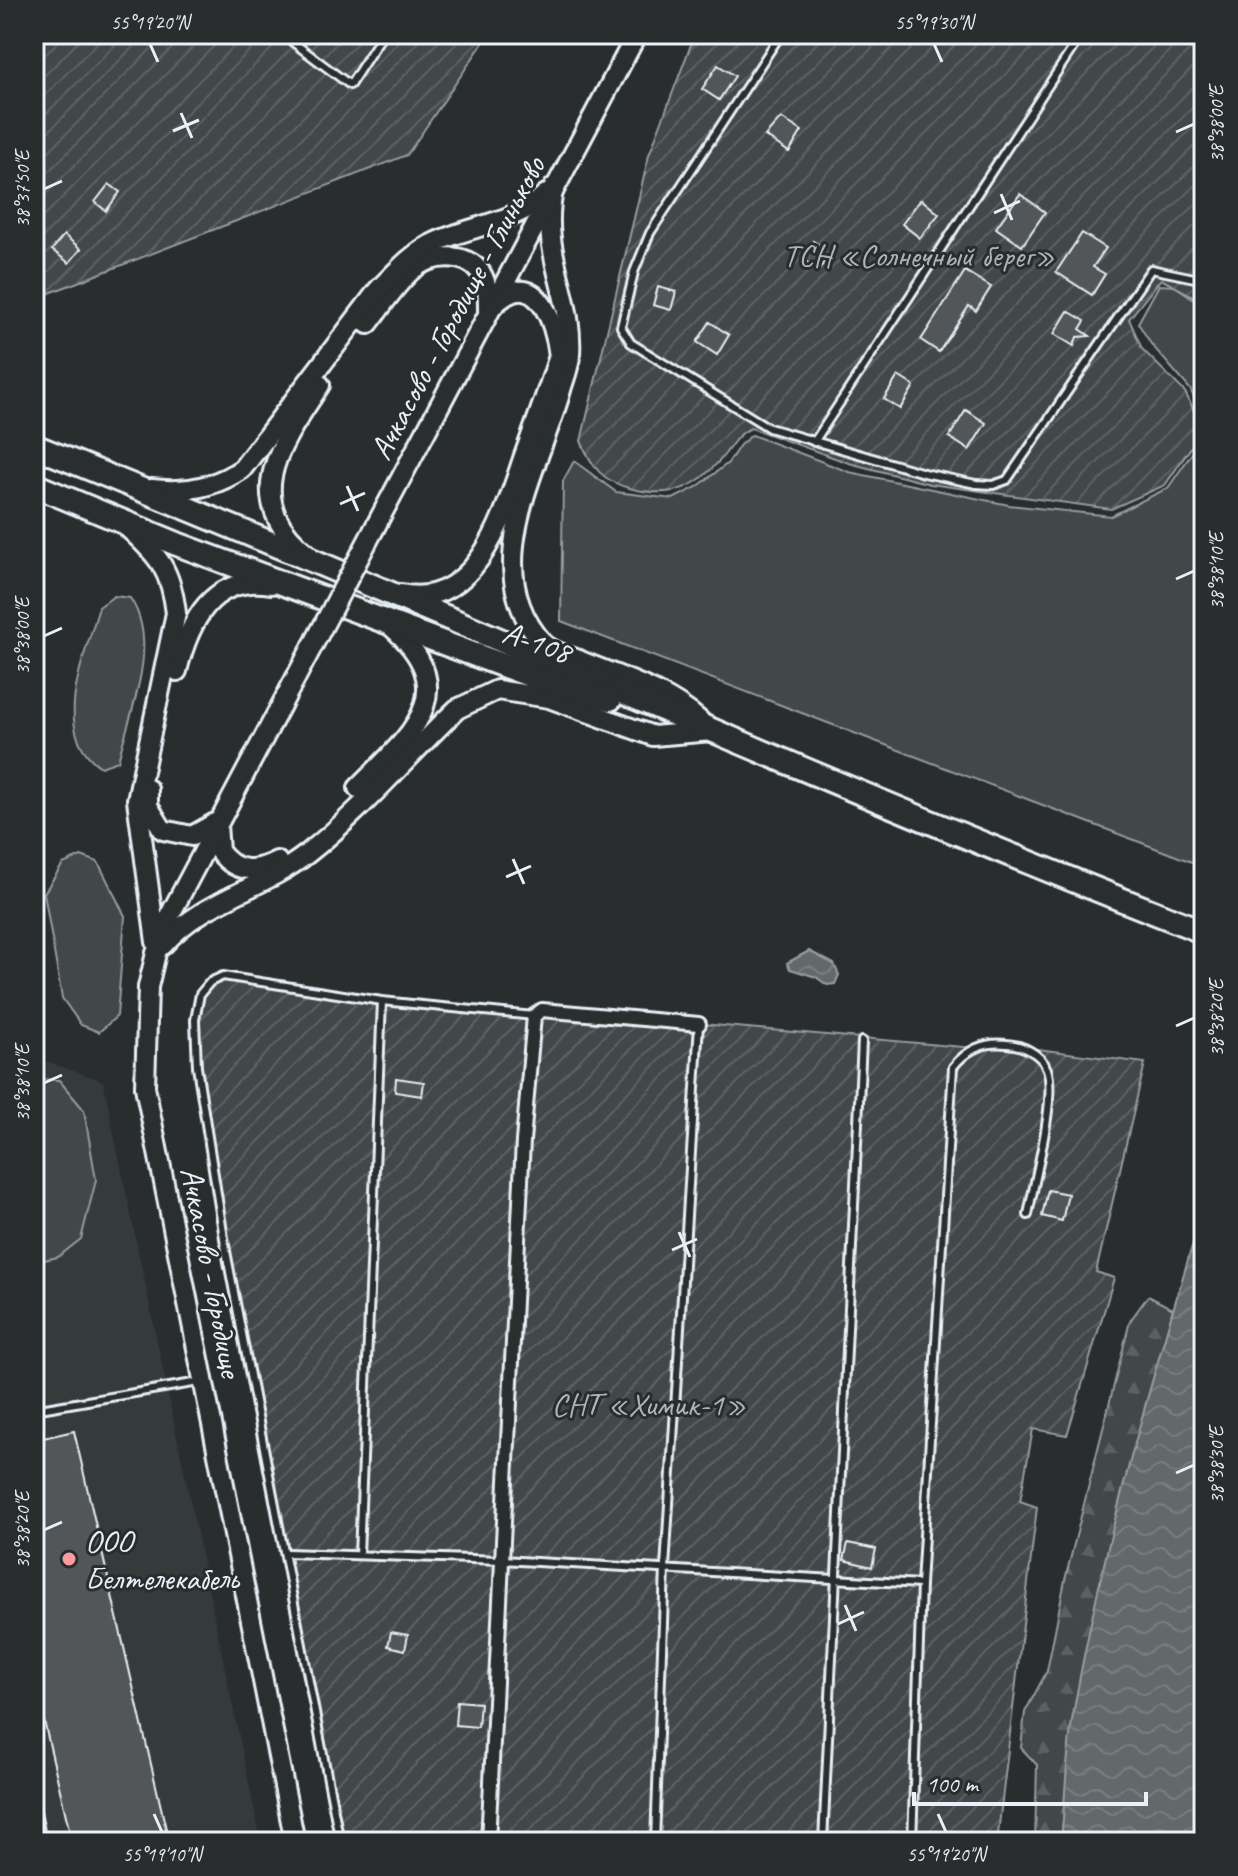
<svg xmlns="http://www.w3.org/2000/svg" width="1238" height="1876" font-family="Caveat,sans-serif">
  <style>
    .built { fill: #363a3b }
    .green { fill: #424648; stroke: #959ca0; stroke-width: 2 }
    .forest { fill: url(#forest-firs); stroke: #959ca0; stroke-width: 2 }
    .garden { fill: url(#garden-furrows); stroke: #959ca0; stroke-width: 2 }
    .water { fill: url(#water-waves); stroke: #989fa3; stroke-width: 2 }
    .building { fill: #535759; stroke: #e8f1f8; stroke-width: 2 }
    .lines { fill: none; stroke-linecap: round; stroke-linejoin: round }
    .lane-casing { stroke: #e8f1f8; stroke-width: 12 }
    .street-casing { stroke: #e8f1f8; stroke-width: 18 }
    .secondary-casing { stroke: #e8f1f8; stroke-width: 24 }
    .highway-casing { stroke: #e8f1f8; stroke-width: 28 }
    .lane { stroke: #2a2d2e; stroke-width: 6 }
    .street { stroke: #2a2d2e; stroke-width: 12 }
    .secondary { stroke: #2a2d2e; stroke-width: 18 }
    .highway { stroke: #2a2d2e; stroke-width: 22 }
    .secondary-bridge-casing { stroke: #e8f1f8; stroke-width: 24; stroke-linecap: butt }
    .secondary-bridge { stroke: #2a2d2e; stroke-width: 18 }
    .ticks { fill: none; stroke: #e8f1f8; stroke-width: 3 }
    .poi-dot { fill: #ff9aa2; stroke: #2a2d2e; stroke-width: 3 }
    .labels { text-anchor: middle; stroke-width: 6; stroke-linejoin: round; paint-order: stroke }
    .park-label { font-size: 32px; fill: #aeb5ba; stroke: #2a2d2e }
    .street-label { font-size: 32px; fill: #e8f1f8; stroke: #2a2d2e }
    .poi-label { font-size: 32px; fill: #e8f1f8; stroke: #2a2d2e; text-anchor: start }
    .neatline { fill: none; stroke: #e8f1f8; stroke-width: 3 }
    .ticks-label { font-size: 20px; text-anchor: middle; fill: #e8f1f8 }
  </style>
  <defs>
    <pattern id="forest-firs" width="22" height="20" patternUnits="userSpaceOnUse" patternTransform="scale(2)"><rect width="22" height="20" fill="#424648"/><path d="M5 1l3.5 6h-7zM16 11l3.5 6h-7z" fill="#5d6163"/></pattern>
    <pattern id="garden-furrows" width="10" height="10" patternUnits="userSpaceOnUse" patternTransform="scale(2)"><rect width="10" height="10" fill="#424648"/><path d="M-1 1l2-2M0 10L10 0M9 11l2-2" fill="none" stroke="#5d6163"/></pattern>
    <pattern id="water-waves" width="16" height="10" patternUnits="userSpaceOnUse" patternTransform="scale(2)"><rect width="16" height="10" fill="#63686b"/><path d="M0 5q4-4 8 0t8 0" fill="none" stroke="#797e81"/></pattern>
  </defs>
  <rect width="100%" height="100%" fill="#2a2d2e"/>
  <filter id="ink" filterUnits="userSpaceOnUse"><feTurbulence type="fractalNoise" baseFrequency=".0125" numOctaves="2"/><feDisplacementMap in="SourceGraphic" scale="16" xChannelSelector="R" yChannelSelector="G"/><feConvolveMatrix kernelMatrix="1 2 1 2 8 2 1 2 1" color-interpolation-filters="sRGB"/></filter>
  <g filter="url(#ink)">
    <!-- built -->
    <polygon class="built" points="34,1057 103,1081 261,1842 34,1842"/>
    <!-- green -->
    <g class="green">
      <polygon points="1159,285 1175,286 1204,306 1204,862 1197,864 561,621 563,481 574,461 616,492 673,499 697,487 728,463 740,445 752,435 849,472 1009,505 1111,516 1168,488 1199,443 1203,417 1190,389 1151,344 1138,323"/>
      <path d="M 114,596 L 130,598 C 161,643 130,712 118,761 L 101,767 C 48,732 86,655 99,607 Z"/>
      <polygon points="81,856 98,862 125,916 117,1016 99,1032 81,1025 62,998 44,893 63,864"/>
      <polygon points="34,1079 59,1080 84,1110 96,1180 81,1239 58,1257 34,1262"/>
    </g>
    <!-- forest -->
    <polygon class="forest" points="1148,1296 1173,1309 1114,1527 1072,1722 1061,1842 1035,1842 1037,1765 1021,1748 1025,1712 1047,1671 1065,1580 1130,1321"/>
    <!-- garden -->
    <g class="garden">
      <polygon points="34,34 489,34 407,155 34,299"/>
      <path d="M 695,34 L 1204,34 L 1204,302 L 1161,279 L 1129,319 L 1142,349 L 1185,392 L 1198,419 L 1194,443 L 1165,485 L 1111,509 L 930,484 L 849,463 L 751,428 C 739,433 733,443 725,454 C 699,487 673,499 633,489 C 602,482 592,467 581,441 L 649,155 Z"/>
      <polygon points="223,976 382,1001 534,1016 542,1010 974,1048 992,1043 1145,1063 1096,1272 1114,1278 1067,1435 1033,1429 1020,1501 1037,1507 997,1842 340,1842 226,1251 197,1067 195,1020 200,994 210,982"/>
    </g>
    <!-- water -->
    <g class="water">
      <polygon points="809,951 834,964 839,975 835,984 827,985 816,977 790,969 787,963"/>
      <path d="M 1204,1207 L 1204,1842 L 1061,1842 C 1065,1802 1066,1760 1072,1721 C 1101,1549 1153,1374 1204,1207 Z"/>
    </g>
    <!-- building -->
    <g class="building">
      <polygon points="718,65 735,76 719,100 702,89"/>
      <polygon points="781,118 802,131 789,152 765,136"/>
      <polygon points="109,184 120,192 106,211 95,202"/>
      <polygon points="1020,194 1045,212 1022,246 996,228"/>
      <polygon points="921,199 939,214 920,238 902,224"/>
      <polygon points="1082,233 1106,248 1093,267 1105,274 1092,295 1056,272"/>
      <polygon points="64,235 81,249 69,263 52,250"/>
      <polygon points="813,241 824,248 821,253 827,257 819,270 802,259"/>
      <polygon points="965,271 991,287 976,311 969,306 939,352 921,340"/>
      <polygon points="658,287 676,292 671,310 653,305"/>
      <polygon points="1068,311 1085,321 1080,329 1090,336 1077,337 1074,346 1054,334"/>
      <polygon points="710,322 729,335 717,355 697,342"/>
      <polygon points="898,376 914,386 900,409 884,399"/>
      <polygon points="966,410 986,423 969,450 949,437"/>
      <polygon points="396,1078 424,1082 422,1096 395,1092"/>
      <polygon points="1048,1190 1068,1194 1062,1221 1042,1216"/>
      <polygon points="74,1431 169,1842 72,1842 34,1678 34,1440"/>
      <polygon points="848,1543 876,1549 872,1567 844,1560"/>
      <polygon points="391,1632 408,1635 405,1650 388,1646"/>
      <polygon points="457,1701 480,1703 478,1727 455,1725"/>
    </g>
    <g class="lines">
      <!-- lane casing -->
      <g class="lane-casing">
        <g id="lane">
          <polyline points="282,34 350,85 383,34"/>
          <polyline points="781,34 650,233 634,272 621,327 631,343 769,428 924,473 976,484 993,485 1007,480 1151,269 1204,280"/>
          <polyline points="814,442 1082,34"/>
          <polyline points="34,1410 199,1382"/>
          <polyline points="287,1553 502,1560 921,1584"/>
          <polyline points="359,1555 382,1001"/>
          <polyline points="34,1801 42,1842"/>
          <polyline points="340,1842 226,1251 197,1067 195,1020 200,994 210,982 223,976 382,1001 534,1016"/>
          <polyline points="655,1842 665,1568 699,1024"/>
          <polyline points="823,1842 862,1041"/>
          <path d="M 912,1842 L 921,1584 L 953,1067 C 966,1050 985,1041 1007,1044 C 1022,1045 1041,1053 1047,1069 C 1057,1097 1034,1182 1028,1215"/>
        </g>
      </g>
      <!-- street casing -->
      <g class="street-casing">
        <polyline id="street" points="488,1842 523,1141 534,1016 542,1010 699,1024"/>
      </g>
      <!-- secondary casing -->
      <g class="secondary-casing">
        <g id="secondary">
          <path d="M 554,187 C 538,250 574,295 570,354 C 570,366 564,379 561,390 C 539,469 476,569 543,643 C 551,652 570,656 581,661 C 622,678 667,691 700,721"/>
          <path d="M 368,324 C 382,306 395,285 412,270 C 431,254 466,251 481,273 C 488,284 488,298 488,310"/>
          <path d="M 151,489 C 184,493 214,488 242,469 L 378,290 C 396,272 413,252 436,242 C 473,225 516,223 546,194"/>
          <path d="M 127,527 C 159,556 171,570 176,613 L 137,800 L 156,942"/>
          <polyline points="374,529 637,34"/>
          <path d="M 310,556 C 237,500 281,444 320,385"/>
          <path d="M 401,594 C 478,610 505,511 524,456 C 536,423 548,390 559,356 C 555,321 535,263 493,306"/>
          <path d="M 177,671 C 189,622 212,574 271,584"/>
          <path d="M 358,788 C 408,737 466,693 392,627"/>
          <polyline points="148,789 148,806 163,830 192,836 215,823"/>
          <path d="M 217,825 L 219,851 C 235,873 254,873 277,861"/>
          <path d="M 163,945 C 202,900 261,890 307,854 C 358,814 409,755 457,709 L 497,690 L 549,698 L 653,736 L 712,731"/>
          <polyline points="295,1842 145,1087 148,987 156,953 172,911 312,647"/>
        </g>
      </g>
      <!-- highway casing -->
      <g class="highway-casing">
        <g id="highway">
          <path d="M 34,446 C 426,603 810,779 1204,932"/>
          <polyline points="34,485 177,544 548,682 610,699"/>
        </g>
      </g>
      <!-- lane -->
      <use href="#lane" class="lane"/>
      <!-- street -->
      <use href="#street" class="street"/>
      <!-- secondary -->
      <use href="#secondary" class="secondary"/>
      <!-- highway -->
      <use href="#highway" class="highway"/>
      <!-- secondary-bridge casing -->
      <g class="secondary-bridge-casing">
        <polyline id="secondary-bridge" points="312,647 374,529"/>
      </g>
      <!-- secondary-bridge -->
      <use href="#secondary-bridge" class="secondary-bridge"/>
    </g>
  </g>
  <!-- ticks -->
  <path class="ticks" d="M 150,44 L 158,62M 934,44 L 942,62M 181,113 L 192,138M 173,131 L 199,120M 1176,132 L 1194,124M 44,189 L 62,181M 1001,194 L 1012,220M 994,213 L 1020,201M 347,486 L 358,511M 340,504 L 365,493M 1176,579 L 1194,571M 44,636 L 62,628M 513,859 L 524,884M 506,877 L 531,866M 1176,1026 L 1194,1018M 44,1083 L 62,1075M 679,1232 L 690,1257M 672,1250 L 697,1239M 1176,1473 L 1194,1465M 44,1530 L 62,1522M 845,1605 L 856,1631M 838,1624 L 864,1612M 154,1814 L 162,1832M 938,1814 L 946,1832"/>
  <!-- markers -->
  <circle class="poi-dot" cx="69" cy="1559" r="8"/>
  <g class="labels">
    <!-- park labels -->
    <g class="park-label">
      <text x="919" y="266">ТСН «Солнечный берег»</text>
      <text x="649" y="1415">СНТ «Химик-1»</text>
    </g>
    <!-- street labels -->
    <g class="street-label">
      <text transform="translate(457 308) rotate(-62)" y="11">Ачкасово - Городище - Глиньково</text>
      <text transform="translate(537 642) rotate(19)" y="11">А-108</text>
      <text transform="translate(212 1272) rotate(79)" y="11">Ачкасово - Городище</text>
    </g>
    <!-- poi labels -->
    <g class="poi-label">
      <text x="85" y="1552">ООО<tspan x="85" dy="37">Белтелекабель</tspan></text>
    </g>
  </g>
  <!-- margin -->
  <rect width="1238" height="1876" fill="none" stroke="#2a2d2e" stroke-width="88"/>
  <!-- scale -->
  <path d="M914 1792v12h232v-12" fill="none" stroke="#e8f1f8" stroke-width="4"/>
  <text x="926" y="1792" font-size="24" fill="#e8f1f8" stroke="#2a2d2e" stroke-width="6" paint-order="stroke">100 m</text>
  <rect x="44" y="44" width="1150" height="1788" class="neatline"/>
  <g class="ticks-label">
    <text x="150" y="29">55°19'20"N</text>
    <text x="934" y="29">55°19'30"N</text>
    <text transform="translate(1216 124) rotate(-90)" y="7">38°38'00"E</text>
    <text transform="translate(22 189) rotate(-90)" y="7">38°37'50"E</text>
    <text transform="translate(1216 571) rotate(-90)" y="7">38°38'10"E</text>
    <text transform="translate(22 636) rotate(-90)" y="7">38°38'00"E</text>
    <text transform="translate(1216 1018) rotate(-90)" y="7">38°38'20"E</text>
    <text transform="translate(22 1083) rotate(-90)" y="7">38°38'10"E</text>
    <text transform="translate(1216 1465) rotate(-90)" y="7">38°38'30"E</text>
    <text transform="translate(22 1530) rotate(-90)" y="7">38°38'20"E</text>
    <text x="162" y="1861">55°19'10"N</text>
    <text x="946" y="1861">55°19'20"N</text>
  </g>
</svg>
